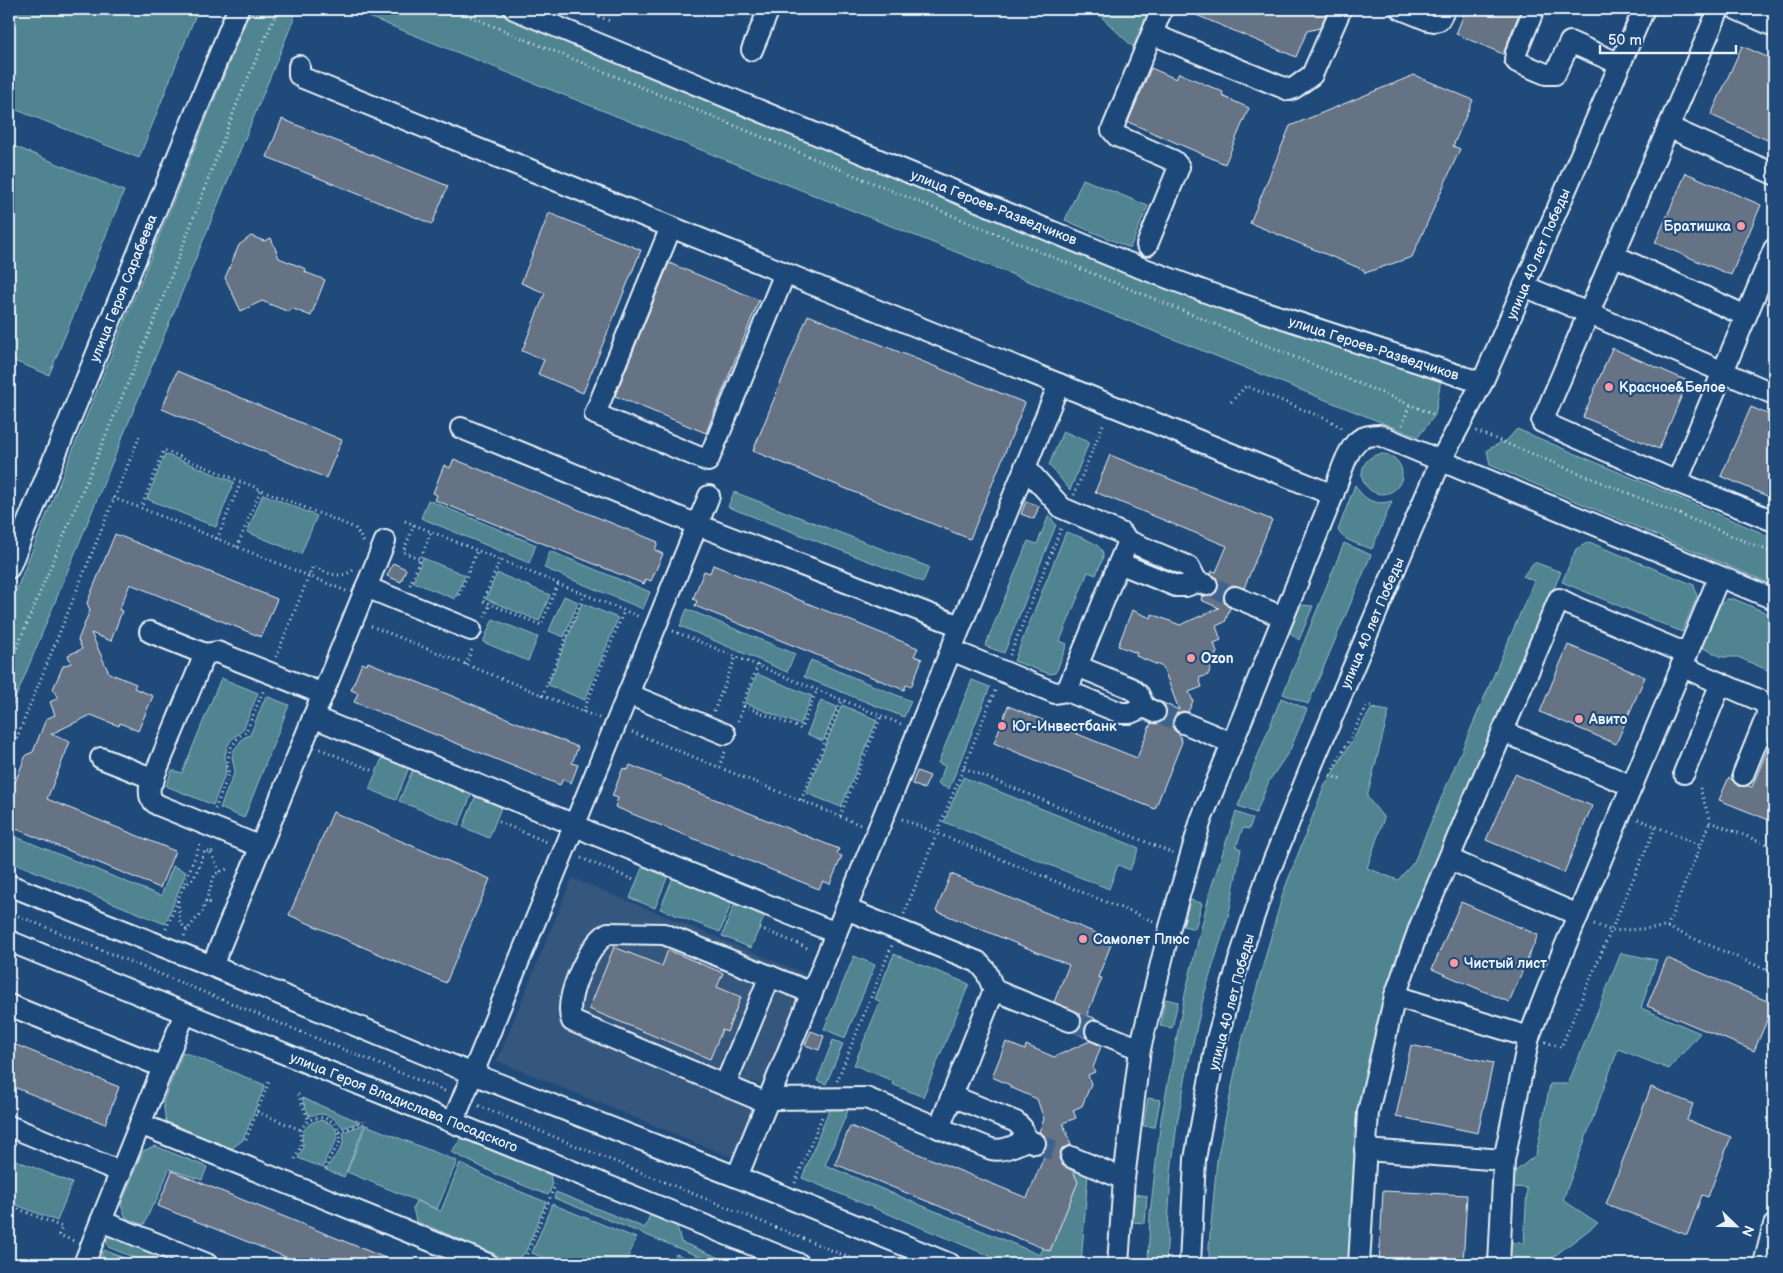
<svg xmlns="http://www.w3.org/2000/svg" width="1783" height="1273" font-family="'Balsamiq Sans',sans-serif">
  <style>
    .built { fill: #34567d }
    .green { fill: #508490; stroke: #9cbac4 }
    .building { fill: #667385; stroke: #e8f1f8 }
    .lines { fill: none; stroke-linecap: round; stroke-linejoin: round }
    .minor-tunnel { stroke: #3d638d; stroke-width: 20; stroke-dasharray: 20 10; stroke-linecap: butt }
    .minor-casing { stroke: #e8f1f8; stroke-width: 24 }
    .path { stroke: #e8f1f8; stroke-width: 3; stroke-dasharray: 1 4; stroke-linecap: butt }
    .minor { stroke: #1f4a7a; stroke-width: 20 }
    .poi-dot { fill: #ff9aa2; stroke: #1f4a7a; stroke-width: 2 }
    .labels { text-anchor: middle; stroke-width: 4.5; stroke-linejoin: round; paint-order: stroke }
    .street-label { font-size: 14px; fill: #e8f1f8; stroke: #1f4a7a }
    .poi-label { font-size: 14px; font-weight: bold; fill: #e8f1f8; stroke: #1f4a7a; text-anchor: start }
  </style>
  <rect width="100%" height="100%" fill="#1f4a7a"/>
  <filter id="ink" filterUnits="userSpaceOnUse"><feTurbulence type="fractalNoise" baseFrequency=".02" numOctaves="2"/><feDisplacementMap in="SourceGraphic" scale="10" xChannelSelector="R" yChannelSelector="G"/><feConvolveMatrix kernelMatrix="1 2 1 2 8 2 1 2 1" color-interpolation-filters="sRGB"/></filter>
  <g filter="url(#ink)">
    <!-- built -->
    <polygon class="built" points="572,878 804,973 796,994 799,996 763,1086 752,1081 747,1094 755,1103 733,1158 497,1061"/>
    <!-- green -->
    <g class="green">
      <polygon points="9,9 198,9 139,158 9,107"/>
      <polygon points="251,9 298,9 9,714 9,608"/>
      <polygon points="349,9 537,9 1164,286 1441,379 1435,415 1418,437"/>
      <polygon points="1093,9 1149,9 1133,47"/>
      <polygon points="9,144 124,191 49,375 9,359"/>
      <polygon points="1083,179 1148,206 1130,248 1065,220"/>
      <polygon points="1517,429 1774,538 1774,585 1490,465 1487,450 1508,439"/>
      <polygon points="1063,431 1089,442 1070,490 1049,465"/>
      <polygon points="165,454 234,482 216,527 147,499"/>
      <circle cx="1382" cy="474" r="20"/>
      <path d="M 1355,485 C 1364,500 1375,506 1392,501 L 1372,549 C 1362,545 1342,541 1338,530 Z"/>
      <polygon points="734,492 929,567 923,582 728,507"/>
      <polygon points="263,494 317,516 301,554 247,532"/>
      <polygon points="428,500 536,545 529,563 421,518"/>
      <polygon points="1049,515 1056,525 1004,653 985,646 1028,541 1037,544"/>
      <path d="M 1066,532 C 1077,536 1105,543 1103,557 C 1102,563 1098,569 1096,575 L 1088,572 L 1060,641 L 1067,644 L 1057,670 L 1055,673 L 1050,674 L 1014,661 Z"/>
      <polygon points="1589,542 1694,585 1697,597 1682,632 1562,582 1576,549"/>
      <polygon points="1344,543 1371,555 1308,704 1283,694"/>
      <polygon points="550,551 650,592 643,609 544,568"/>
      <polygon points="423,558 465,575 455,599 413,582"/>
      <polygon points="1534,562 1561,572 1405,940 1350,1264 1209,1264 1209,1246 1217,1160 1239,1052 1283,893 1324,787 1372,708 1389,711 1367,797 1384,818 1367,868 1398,880 1414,862 1534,581 1523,576"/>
      <polygon points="497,573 550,595 539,621 486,599"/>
      <polygon points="564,596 578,602 564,637 549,631"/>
      <polygon points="1727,599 1734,599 1774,616 1774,673 1738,657 1722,657 1701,647 1720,605"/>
      <polygon points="582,603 618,618 585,700 548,685"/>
      <polygon points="1300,605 1313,606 1299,640 1289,632"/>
      <polygon points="687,609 795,654 787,672 680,626"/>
      <polygon points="493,619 538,637 528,661 483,642"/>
      <polygon points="811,660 911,701 904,717 804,677"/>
      <polygon points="757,674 812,696 800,725 745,703"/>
      <polygon points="221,678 258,693 243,730 231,740 227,747 225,756 226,772 213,805 166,786 172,770 182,773"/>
      <polygon points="972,680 990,687 949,789 938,784 945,766 938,763"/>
      <polygon points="266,696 289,705 244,818 220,808 235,771 232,757 234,750 243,738 250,735"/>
      <polygon points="1281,698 1307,709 1290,750 1269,781 1256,813 1238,806"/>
      <polygon points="821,700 837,707 823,741 807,734"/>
      <polygon points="842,705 877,720 841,807 806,793"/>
      <polygon points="383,756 409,767 396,800 369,789"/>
      <polygon points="413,769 472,793 459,825 399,801"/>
      <polygon points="963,777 1139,848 1130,870 1118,865 1109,889 944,822"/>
      <polygon points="476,795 502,805 489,838 463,827"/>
      <polygon points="1236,812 1253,819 1249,829 1243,828 1236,847 1241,849 1229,913 1204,995 1188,1065 1177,1123 1171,1172 1166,1264 1148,1264 1150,1214 1161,1119 1185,994 1211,888"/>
      <polygon points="9,834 161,896 173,866 186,872 165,924 9,861"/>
      <polygon points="644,863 669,873 655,908 630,898"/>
      <polygon points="674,875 733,899 720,932 660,909"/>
      <polygon points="736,900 766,912 751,948 722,936"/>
      <polygon points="1190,900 1202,903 1195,929 1183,926"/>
      <polygon points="1621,953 1657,960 1641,1008 1700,1033 1669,1069 1618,1049 1563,1200 1598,1223 1545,1263 1547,1264 1507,1264 1508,1242 1524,1243 1527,1188 1511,1187 1512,1174 1536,1155 1550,1084 1568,1084"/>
      <polygon points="894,954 969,984 923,1097 892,1084 893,1081 854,1065 880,1002 875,999"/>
      <polygon points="854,956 875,965 845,1038 824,1029"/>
      <polygon points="1165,999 1178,1002 1172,1028 1160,1026"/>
      <polygon points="833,1040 843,1044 826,1084 817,1081"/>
      <polygon points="183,1052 265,1085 243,1140 231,1149 166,1122 163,1102"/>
      <path d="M 302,1098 L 360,1122 L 343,1128 C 334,1116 324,1111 309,1116 Z"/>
      <polygon points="1148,1098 1160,1100 1155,1127 1143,1126"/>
      <polygon points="830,1108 849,1108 825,1165 1040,1255 1076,1168 1088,1173 1081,1264 1009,1264 802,1178"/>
      <path d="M 320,1120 C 341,1125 341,1138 329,1153 C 326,1156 325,1163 323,1168 L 298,1158 C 300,1155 302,1150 303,1147 C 304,1143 302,1143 302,1139 C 302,1128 310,1122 320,1120 Z"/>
      <path d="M 365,1124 L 344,1177 L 326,1170 C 332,1156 347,1150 343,1132 Z"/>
      <polygon points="366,1125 457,1161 437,1209 347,1172"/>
      <polygon points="462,1138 550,1173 552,1186 548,1195 502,1177 451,1152"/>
      <polygon points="155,1146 207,1167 202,1180 169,1169 155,1204 153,1204 144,1225 126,1218 121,1205 143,1151"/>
      <polygon points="11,1158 72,1183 57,1221 9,1202 9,1162"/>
      <polygon points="460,1163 499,1183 546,1202 525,1253 514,1262 416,1221 413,1208 416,1201 441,1211"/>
      <polygon points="556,1192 645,1228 650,1215 677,1226 681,1242 735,1264 718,1264 554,1198"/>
      <polygon points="1135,1194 1147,1196 1145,1223 1132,1222"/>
      <polygon points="552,1204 636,1238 626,1264 559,1264 532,1253"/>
      <polygon points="113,1235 153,1251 155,1264 150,1264 108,1247 106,1240"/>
      <polygon points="104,1250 139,1264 98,1264"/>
      <polygon points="676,1254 702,1264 672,1264"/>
    </g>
    <!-- building -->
    <g class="building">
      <polygon points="1182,9 1328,9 1320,28 1307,31 1296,57"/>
      <polygon points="1466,9 1521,9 1503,54 1456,34"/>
      <polygon points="1742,46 1774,60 1774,143 1711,115"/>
      <polygon points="1151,68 1176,79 1179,73 1223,92 1222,96 1249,108 1225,164 1128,122"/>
      <polygon points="1414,75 1473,100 1453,146 1460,149 1412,257 1365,273 1364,270 1250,223 1290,126"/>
      <polygon points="282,119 448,186 432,224 267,157"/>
      <polygon points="1686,173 1761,205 1731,275 1655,243"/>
      <polygon points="549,213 641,250 583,393 538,374 544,360 522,351 545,293 521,283"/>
      <polygon points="251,236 264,241 271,238 279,258 306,269 305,272 325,280 311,316 291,308 289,312 262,301 241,311 225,278 239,245"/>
      <polygon points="669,263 759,300 706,433 615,396"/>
      <polygon points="808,315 1025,403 970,539 753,451"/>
      <polygon points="1612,348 1688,381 1659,449 1583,417"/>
      <polygon points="177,371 342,440 326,478 162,409"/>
      <polygon points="1751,407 1774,417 1774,499 1721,476"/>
      <polygon points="1110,455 1272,520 1244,588 1233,585 1227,588 1224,593 1223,598 1225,604 1230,608 1225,622 1216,626 1221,640 1214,643 1217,652 1208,675 1199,678 1202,687 1189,692 1193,701 1188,712 1183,711 1177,713 1173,719 1172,724 1174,730 1179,734 1182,742 1155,809 994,743 1008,706 1137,758 1151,723 1157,724 1161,722 1166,716 1167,710 1161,702 1179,710 1163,667 1136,656 1137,653 1118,646 1132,610 1151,618 1152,614 1180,625 1219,608 1201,600 1202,596 1210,596 1215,594 1218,589 1218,582 1216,577 1211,574 1212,571 1216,572 1227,546 1095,492"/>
      <polygon points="454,459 658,542 655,550 663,554 651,581 646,579 644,584 435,500 437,495 433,493 444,465 450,468"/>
      <polygon points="1026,501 1039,506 1034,519 1021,514"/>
      <polygon points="115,534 277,599 261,637 130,584 119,610 122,611 111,641 91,633 109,673 136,684 134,688 153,696 138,731 120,723 119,726 91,715 51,734 70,742 47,799 175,851 160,888 9,826 9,797 26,755 33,752 46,719 55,715 50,702 58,698 53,689 63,666 71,663 68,655 82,649 78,640 90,610 87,603"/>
      <polygon points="393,563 406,569 401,582 387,576"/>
      <polygon points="713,565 918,648 914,656 922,659 911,687 906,685 904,690 695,606 697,601 693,599 704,571 710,573"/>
      <polygon points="1568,645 1645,677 1616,744 1540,712"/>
      <polygon points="368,662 578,747 572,763 578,765 571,783 563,779 560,785 354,702 358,693 351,690 362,663 367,665"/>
      <polygon points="1774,734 1774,822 1719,800 1729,777 1738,786 1748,786 1752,787"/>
      <polygon points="630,765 839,849 837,854 842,856 830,884 823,881 819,889 615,807 618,798 612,796 623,768 628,770"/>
      <polygon points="917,771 930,776 924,789 912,784"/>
      <polygon points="1515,774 1592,806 1564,873 1486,840"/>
      <polygon points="333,812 490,879 446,983 289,915"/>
      <polygon points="951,874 1113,940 1098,977 1102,978 1087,1015 1099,1020 1089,1021 1085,1026 1084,1032 1086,1038 1073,1032 1078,1030 1081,1025 1082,1019 1079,1013 1054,1002 1069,965 936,911"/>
      <polygon points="1461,902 1538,935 1509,1002 1432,969"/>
      <polygon points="614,947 662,966 668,950 723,973 717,987 741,997 727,1032 722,1030 710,1059 589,1009"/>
      <polygon points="1667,958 1774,1004 1754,1051 1647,1006"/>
      <polygon points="811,1031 824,1036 819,1050 805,1045"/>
      <polygon points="1090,1041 1101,1046 1093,1068 1095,1072 1088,1075 1091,1084 1082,1106 1073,1110 1076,1118 1063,1123 1071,1145 1063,1148 1060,1153 1059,1158 1062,1165 1073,1171 1078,1182 1050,1251 835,1164 850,1126 1027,1198 1046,1152 1043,1151 1046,1147 1047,1141 1044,1135 1039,1132 1044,1119 1037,1099 1010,1087 1010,1085 992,1077 1006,1042 1025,1050 1026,1045 1054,1057"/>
      <polygon points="9,1042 119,1087 105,1124 9,1085"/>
      <polygon points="1411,1045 1493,1063 1478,1133 1396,1116"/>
      <polygon points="1651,1087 1693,1104 1687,1120 1731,1137 1708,1197 1702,1195 1687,1235 1606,1204"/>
      <polygon points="172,1171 400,1264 303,1264 158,1206"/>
      <polygon points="1383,1191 1467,1195 1463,1264 1379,1264"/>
    </g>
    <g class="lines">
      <!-- minor-tunnel -->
      <g class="minor-tunnel">
        <polyline points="1207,585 1235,597"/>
        <polyline points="1155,712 1184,723"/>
        <polyline points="1070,1021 1096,1031"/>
        <polyline points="1035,1143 1071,1157"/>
      </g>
      <!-- minor casing -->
      <g class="minor-casing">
        <g id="minor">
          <polyline points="514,9 1128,263 1225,299 1482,383"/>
          <polyline points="1401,9 1428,20 1434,21 1439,20 1445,9"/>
          <polyline points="1534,9 1516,53 1515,59 1517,62 1546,74 1555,74 1570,42 1620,64"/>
          <polyline points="1719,9 1542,422 1677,482 1774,521"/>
          <polyline points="1736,9 1774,26"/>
          <polyline points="1152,34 1289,90 1294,88 1312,75 1341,9"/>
          <polyline points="752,50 769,9"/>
          <path d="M 299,66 L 299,75 L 303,78 L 1333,495 C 1338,481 1347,448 1359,440 C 1365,436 1372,435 1379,435 L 1774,599"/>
          <polyline points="1668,127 1774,174"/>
          <polyline points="671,227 595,414 708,461 785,273"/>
          <polyline points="1147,245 1179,167 1174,161 1117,136 1112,130 1162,9"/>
          <polyline points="1613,255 1746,316"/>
          <polyline points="1524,286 1588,313 1774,394"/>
          <polyline points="461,428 698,525 960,626"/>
          <polyline points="1025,467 1062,508 1121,533 1128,541 1185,565 1190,568 1197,582"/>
          <polyline points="1677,482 1774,249"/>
          <polyline points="1119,563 1176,586 1186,586 1197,582 1207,585"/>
          <polyline points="9,568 238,9"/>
          <polyline points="366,587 471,630"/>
          <polyline points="1235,597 1283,617"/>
          <polyline points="150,632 205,654"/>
          <polyline points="951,650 1055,693 1067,691 1121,713 1130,713 1144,707 1155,712"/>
          <polyline points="1077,666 1131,688 1139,695 1144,707"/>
          <path d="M 1681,666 L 1761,701 C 1767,706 1768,710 1766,718 L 1743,775"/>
          <polyline points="1067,691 1128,541"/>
          <polyline points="628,694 725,734"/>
          <polyline points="313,717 575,825 591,833 836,933"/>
          <polyline points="1184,723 1232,743"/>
          <polyline points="1504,732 1632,786"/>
          <polyline points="101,758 154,779"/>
          <polyline points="1684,773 1721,683"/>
          <path d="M 261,847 L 158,805 C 150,800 149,796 150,786 L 205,654 L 217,652 L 323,694"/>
          <polyline points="1449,859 1578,915"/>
          <polyline points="9,885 212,966 473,1074 737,1177"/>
          <polyline points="846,909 978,962 986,971 994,990 1070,1021"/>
          <polyline points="9,941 799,1264"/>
          <polyline points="212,966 385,541"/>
          <polyline points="1395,996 1529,1037"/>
          <polyline points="9,1005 163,1067"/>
          <polyline points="1096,1031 1140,1049"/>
          <polyline points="725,1085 770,976"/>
          <polyline points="952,1096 1016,1122 1022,1128 1027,1140"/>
          <path d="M 769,1099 L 866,1098 L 991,1149 C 1004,1152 1015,1145 1027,1140 L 1035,1143"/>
          <path d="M 767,1103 L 572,1021 C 563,1000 588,945 608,933 L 664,934 L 812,993"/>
          <polyline points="453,1122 709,496"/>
          <polyline points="140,1124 185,1013"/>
          <polyline points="9,1126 121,1172"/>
          <polyline points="939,1128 994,990"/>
          <polyline points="1365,1150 1504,1160"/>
          <polyline points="1071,1157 1124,1179"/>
          <polyline points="84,1264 101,1221"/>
          <polyline points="207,1264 101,1221 140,1124 461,1253"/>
          <polyline points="457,1264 461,1253 488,1264"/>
          <polyline points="950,1264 737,1177 1059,384"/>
          <polyline points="1118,1264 1124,1179 1140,1049 1170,927 1201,820 1333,495"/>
          <polyline points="1190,1264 1195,1159 1217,1039 1240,957 1267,877 1311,767 1441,460 1482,383 1644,9"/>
          <polyline points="1359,1264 1368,1112 1395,996 1420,926 1559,599 1575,607 1687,654"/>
          <polyline points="1499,1264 1504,1160 1529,1037 1551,980 1719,577"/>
          <polyline points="1764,1264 1774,1225"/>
        </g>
      </g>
      <!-- path -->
      <g class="path">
        <polyline points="452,9 1435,415"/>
        <polyline points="580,9 610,21"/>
        <polyline points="1231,402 1246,386 1331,421 1343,429"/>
        <polyline points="1402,425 1410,404"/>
        <polyline points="1476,431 1774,553"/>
        <polyline points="1074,495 1104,422"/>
        <polyline points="113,498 141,508"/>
        <polyline points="405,521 640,617"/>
        <polyline points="414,525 403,552 421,559"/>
        <polyline points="217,539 241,482"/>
        <polyline points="237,547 261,489"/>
        <polyline points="500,560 483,601 541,625 558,584"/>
        <polyline points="410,585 431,532"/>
        <polyline points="346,591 141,508 164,450 355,528 364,542"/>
        <polyline points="459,595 477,551"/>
        <polyline points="485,617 490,604"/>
        <polyline points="371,626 599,718"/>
        <polyline points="673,631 901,724"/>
        <polyline points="1010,655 1062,526"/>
        <path d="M 276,657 L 313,566 C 327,573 339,580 353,570"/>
        <polyline points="466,665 472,649"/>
        <polyline points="758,665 742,705 744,706 801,729 817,690"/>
        <polyline points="9,666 156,316 238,101 278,9"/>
        <polyline points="542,696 584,594"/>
        <polyline points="714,711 736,656"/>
        <polyline points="583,712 624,611"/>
        <polyline points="738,721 744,706"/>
        <polyline points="632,732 861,825"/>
        <polyline points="320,749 374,771"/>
        <polyline points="9,757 140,435"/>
        <polyline points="719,767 725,752"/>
        <polyline points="964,768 1173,853"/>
        <polyline points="1333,769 1368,705 1378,710"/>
        <polyline points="1330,775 1343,781"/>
        <polyline points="1700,788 1710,822 1774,847"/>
        <polyline points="801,800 842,700"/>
        <polyline points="215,809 229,774 227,765 230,749 239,736 246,732 264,689"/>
        <polyline points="840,816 881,716"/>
        <polyline points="902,819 1153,921"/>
        <polyline points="1638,819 1700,845"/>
        <polyline points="499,822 547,842"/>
        <polyline points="211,853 220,872"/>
        <polyline points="581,858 636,881"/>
        <polyline points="184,886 194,878 205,851 211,853 214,847"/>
        <polyline points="178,901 180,922 187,930"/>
        <polyline points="206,901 215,874 227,869"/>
        <polyline points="9,912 447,1092"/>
        <polyline points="904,914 996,688"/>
        <polyline points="1594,924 1612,931 1667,927 1767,970 1774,986"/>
        <polyline points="1667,927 1710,822"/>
        <polyline points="760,928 810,949"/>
        <polyline points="166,929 201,842"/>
        <polyline points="184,936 187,930 202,912 206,901 213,904"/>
        <polyline points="1767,970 1774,952"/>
        <polyline points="1545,1042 1561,1047 1656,826"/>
        <polyline points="837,1081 892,945"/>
        <polyline points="298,1094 309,1121"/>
        <polyline points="479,1106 865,1264"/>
        <polyline points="257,1112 301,1130"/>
        <polyline points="339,1132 367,1121"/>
        <polyline points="246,1139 269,1082"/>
        <path d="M 295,1159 C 297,1155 300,1149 301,1145 C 301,1139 299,1135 301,1130 C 310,1110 339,1116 340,1137 C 341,1146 334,1150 330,1157 C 328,1161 326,1166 325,1171"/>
        <polyline points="795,1183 822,1117"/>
        <polyline points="9,1205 62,1227 59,1235 74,1241"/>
        <polyline points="527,1254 554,1188 554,1184"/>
      </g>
      <!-- minor -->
      <use href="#minor" class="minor"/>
    </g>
  </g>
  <!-- markers -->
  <g class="poi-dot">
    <circle cx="1741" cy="226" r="5"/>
    <circle cx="1609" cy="387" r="5"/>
    <circle cx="1191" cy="658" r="5"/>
    <circle cx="1579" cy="719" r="5"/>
    <circle cx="1002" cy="726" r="5"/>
    <circle cx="1083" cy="939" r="5"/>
    <circle cx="1454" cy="963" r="5"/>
  </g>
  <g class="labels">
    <!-- street labels -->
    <g class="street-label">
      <text transform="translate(994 207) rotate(22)" y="5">улица Героев-Разведчиков</text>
      <text transform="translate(1538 254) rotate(-67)" y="5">улица 40 лет Победы</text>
      <text transform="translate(123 288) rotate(-68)" y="5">улица Героя Сарабеева</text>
      <text transform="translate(1374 348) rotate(18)" y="5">улица Героев-Разведчиков</text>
      <text transform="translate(1372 623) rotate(-67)" y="5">улица 40 лет Победы</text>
      <text transform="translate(1231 1002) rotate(-75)" y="5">улица 40 лет Победы</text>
      <text transform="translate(404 1102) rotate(22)" y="5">улица Героя Владислава Посадского</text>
    </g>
    <!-- poi labels -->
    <g class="poi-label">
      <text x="1731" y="231" text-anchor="end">Братишка</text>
      <text x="1619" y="392">Красное&amp;Белое</text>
      <text x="1201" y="663">Ozon</text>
      <text x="1589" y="724">Авито</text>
      <text x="1012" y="731">Юг-Инвестбанк</text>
      <text x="1093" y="944">Самолет Плюс</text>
      <text x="1464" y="968">Чистый лист</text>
    </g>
  </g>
  <!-- margin -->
  <rect width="1783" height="1273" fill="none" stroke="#1f4a7a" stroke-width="30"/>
  <rect x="15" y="15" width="1753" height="1243" fill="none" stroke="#e8f1f8" stroke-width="2" filter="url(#ink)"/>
  <!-- north arrow -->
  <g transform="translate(1736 1226) rotate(113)" stroke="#1f4a7a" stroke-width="4" paint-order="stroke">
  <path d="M0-4L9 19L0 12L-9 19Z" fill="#e8f1f8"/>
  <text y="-8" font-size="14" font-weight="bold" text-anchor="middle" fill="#e8f1f8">N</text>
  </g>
  <!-- scale -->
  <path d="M1600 45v8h136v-8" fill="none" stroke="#e8f1f8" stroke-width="2.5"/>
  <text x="1608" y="45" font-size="15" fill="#e8f1f8" stroke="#1f4a7a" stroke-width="4" paint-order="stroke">50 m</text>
</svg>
